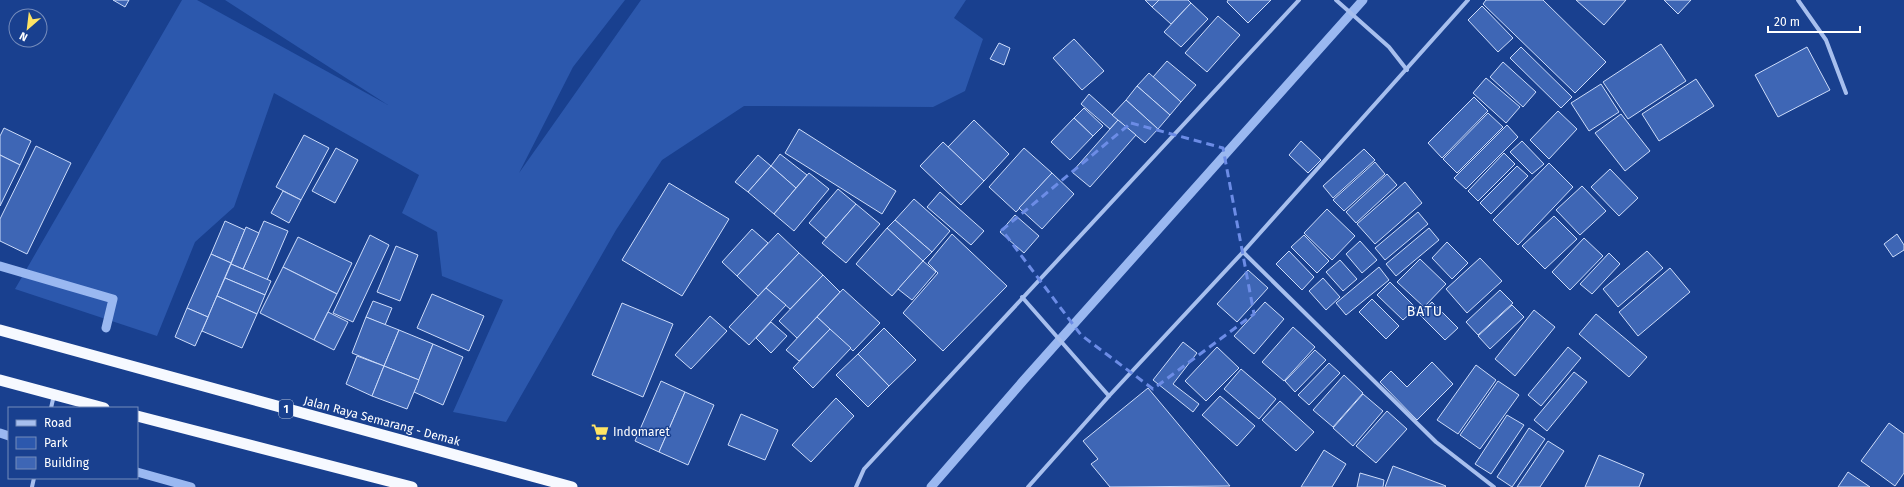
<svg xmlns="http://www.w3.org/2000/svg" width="1904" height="487" font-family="'Fira Sans',sans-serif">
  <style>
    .green { fill: #2c58ad }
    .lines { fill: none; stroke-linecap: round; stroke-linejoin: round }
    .stream { stroke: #9ab8f1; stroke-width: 9 }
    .building { fill: #3e66b5; stroke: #cddcfa }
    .minor { stroke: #a7bfee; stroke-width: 4 }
    .trunk { stroke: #f6f9ff; stroke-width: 11 }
    .marked { fill: none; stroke: #6c8ce6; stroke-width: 3; stroke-dasharray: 8 5; stroke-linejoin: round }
    .labels { text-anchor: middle; stroke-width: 3; stroke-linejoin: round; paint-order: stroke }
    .shield { fill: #19408f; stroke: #bac6dd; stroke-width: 1 }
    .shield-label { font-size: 11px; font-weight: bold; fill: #fff }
    .street-label { font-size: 12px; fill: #fff; stroke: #19408f }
    .poi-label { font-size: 12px; fill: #fff; stroke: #19408f; text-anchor: start }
    .quarter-label { font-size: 14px; letter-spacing: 1px; fill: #fff; stroke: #19408f }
  </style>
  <rect width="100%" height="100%" fill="#19408f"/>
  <!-- green -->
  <polygon class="green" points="182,0 197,0 388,105 225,0 625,0 573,67 519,173 641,0 966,0 954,18 983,39 965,91 933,107 744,106 662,160 616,230 506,422 453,412 503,300 442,276 437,232 402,213 419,175 274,93 234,207 195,242 157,336 15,289"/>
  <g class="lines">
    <!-- stream -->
    <g class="stream">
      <polyline points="0,266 113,299 106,328"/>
      <polyline points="0,433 9,436"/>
      <polyline points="137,472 191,487"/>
      <polyline points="931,487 1023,381 1363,0"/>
    </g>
  </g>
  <!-- building -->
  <g class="building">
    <polygon points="113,0 129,0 125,7"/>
    <polygon points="1145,0 1159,0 1152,7"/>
    <polygon points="1159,0 1188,0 1191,3 1171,24 1152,7"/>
    <polygon points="1228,0 1271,0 1248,23 1227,2"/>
    <polygon points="1486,0 1543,0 1606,62 1575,93 1483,4"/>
    <polygon points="1576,0 1626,0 1604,25"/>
    <polygon points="1664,0 1691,0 1678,14"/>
    <polygon points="1191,3 1208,19 1181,47 1164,32"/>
    <polygon points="1482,6 1513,38 1498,52 1468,20"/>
    <polygon points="1218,16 1240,35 1207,72 1185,53"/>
    <polygon points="1074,39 1104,71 1082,90 1053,58"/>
    <polygon points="999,43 1010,48 1004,65 990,59"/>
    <polygon points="1661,44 1686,81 1628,119 1603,82"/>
    <polygon points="1521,47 1572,97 1561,108 1510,58"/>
    <polygon points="1807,47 1830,90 1778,117 1755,75"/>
    <polygon points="1167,61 1196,85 1181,102 1153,77"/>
    <polygon points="1503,62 1536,92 1523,107 1490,77"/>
    <polygon points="1149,73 1181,102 1170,115 1137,86"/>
    <polygon points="1486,78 1520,107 1506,123 1473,93"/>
    <polygon points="1696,79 1714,106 1659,141 1642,114"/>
    <polygon points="1601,84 1619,112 1589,131 1571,103"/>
    <polygon points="1137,86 1170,115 1158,129 1126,100"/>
    <polygon points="1089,94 1118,120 1110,129 1081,104"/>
    <polygon points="1474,97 1488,111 1442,158 1428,143"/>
    <polygon points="1126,100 1158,129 1145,143 1112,115"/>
    <polygon points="1084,108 1103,126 1093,136 1074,118"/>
    <polygon points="1558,111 1577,129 1549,159 1530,140"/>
    <polygon points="1488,113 1503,127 1457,173 1443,159"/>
    <polygon points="1621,114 1650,151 1625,171 1595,133"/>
    <polygon points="1074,118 1093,136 1070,160 1051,142"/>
    <polygon points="974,120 1009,154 984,181 948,147"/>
    <polygon points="1118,120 1136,135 1090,187 1072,172"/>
    <polygon points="1507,125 1518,137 1466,189 1454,178"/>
    <polygon points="4,128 31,141 20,165 0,155 0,136"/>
    <polygon points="799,129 896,191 882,214 785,153"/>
    <polygon points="304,135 329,148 301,200 276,187"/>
    <polygon points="1301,141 1321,160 1308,173 1289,155"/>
    <polygon points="1522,141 1544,164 1532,174 1510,152"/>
    <polygon points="943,142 984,181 961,205 920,166"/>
    <polygon points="36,146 71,163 27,254 0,241 0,219"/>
    <polygon points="336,148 358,160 335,203 312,191"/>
    <polygon points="1024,148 1052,173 1016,212 989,187"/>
    <polygon points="1364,149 1375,160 1333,198 1323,186"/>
    <polygon points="1504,153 1515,164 1478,201 1468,191"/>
    <polygon points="780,154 807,175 796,188 771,166"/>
    <polygon points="0,155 20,165 0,206"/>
    <polygon points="758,155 771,166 748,192 735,182"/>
    <polygon points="1375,162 1385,174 1344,211 1333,200"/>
    <polygon points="1549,163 1573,187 1518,245 1493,220"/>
    <polygon points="771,166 796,188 774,214 748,192"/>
    <polygon points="1517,166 1528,176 1491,214 1480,203"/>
    <polygon points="1610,169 1638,198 1619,216 1591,187"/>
    <polygon points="809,173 829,189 794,231 774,214"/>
    <polygon points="1052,173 1074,194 1042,229 1019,208"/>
    <polygon points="1387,174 1397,185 1356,223 1346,212"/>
    <polygon points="1405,182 1422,203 1375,244 1357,224"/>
    <polygon points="669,183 729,219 682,296 622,260"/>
    <polygon points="1582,186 1606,211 1580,235 1556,210"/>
    <polygon points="838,189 856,204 826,238 809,223"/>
    <polygon points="283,191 301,200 289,223 271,213"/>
    <polygon points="940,192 984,231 971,245 927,207"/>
    <polygon points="914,199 950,231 932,252 895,220"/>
    <polygon points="856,204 880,224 846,263 822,243"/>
    <polygon points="1327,209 1355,236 1332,260 1304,233"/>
    <polygon points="1418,212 1428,224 1385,260 1375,248"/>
    <polygon points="1015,215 1039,236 1024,253 1000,232"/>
    <polygon points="1554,216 1577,239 1545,269 1522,246"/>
    <polygon points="895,220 932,252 923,261 887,228"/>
    <polygon points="225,221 245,230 231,263 211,254"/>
    <polygon points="264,221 288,231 267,280 243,269"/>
    <polygon points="246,227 259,233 243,269 231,264"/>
    <polygon points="887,228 923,261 892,296 856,264"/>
    <polygon points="1429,228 1439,240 1396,276 1386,264"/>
    <polygon points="752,229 768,243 737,276 722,262"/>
    <polygon points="778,233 799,253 758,296 737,276"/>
    <polygon points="952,234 1007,286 943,351 903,313 938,273 928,263"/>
    <polygon points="1897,234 1904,245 1904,250 1893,257 1884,244"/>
    <polygon points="370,235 389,245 353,322 333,313"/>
    <polygon points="1304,235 1329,261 1317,273 1291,247"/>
    <polygon points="298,237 352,263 337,294 283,267"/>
    <polygon points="1584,238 1603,256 1570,290 1552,272"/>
    <polygon points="1360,241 1377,260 1362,273 1346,254"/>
    <polygon points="1447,242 1468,263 1452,279 1432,258"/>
    <polygon points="396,246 418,255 400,301 377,292"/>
    <polygon points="1289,251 1314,277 1302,290 1276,264"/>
    <polygon points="1647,251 1663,268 1618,307 1603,289"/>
    <polygon points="799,253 823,275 790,309 766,288"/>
    <polygon points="1609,253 1620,264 1592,294 1580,284"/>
    <polygon points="211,254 231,263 208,317 187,308"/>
    <polygon points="1480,258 1502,281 1467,313 1446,289"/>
    <polygon points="1420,259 1446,284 1424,307 1397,282"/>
    <polygon points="1340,260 1357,279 1343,291 1326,272"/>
    <polygon points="923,261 936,272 912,300 898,289"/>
    <polygon points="231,264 271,281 265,295 225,278"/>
    <polygon points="283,267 337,294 314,340 260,313"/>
    <polygon points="1379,267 1389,280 1346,315 1336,303"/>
    <polygon points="1670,268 1690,292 1638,336 1619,312"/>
    <polygon points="1248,270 1268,288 1237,322 1217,304"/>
    <polygon points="823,275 840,292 797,338 779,321"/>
    <polygon points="225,278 265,295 257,314 217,296"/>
    <polygon points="1323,278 1340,297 1326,310 1309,291"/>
    <polygon points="1390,282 1416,308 1403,320 1377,295"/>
    <polygon points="766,288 786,305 749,345 729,327"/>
    <polygon points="843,289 880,323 853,351 817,317"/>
    <polygon points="1500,290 1513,303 1478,335 1466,322"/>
    <polygon points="432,294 484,316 469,351 417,328"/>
    <polygon points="217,296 257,314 242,348 202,331"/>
    <polygon points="1372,299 1399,326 1386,339 1359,312"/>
    <polygon points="373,301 392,308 385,325 366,317"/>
    <polygon points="1265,302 1284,319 1254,354 1234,336"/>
    <polygon points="1432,302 1458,328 1445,340 1419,314"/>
    <polygon points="622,303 673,324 643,397 592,375"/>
    <polygon points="1512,305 1524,317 1490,349 1478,336"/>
    <polygon points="187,308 208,317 195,346 175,337"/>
    <polygon points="1534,310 1555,327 1515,376 1495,359"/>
    <polygon points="328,312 348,322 334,350 314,340"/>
    <polygon points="1596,314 1647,357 1629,377 1579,334"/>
    <polygon points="710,316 727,331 691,369 675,355"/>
    <polygon points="366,317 399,330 384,366 352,353"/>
    <polygon points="817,317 830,329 799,361 786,350"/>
    <polygon points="771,322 787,336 771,353 756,338"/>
    <polygon points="1293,327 1315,347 1284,381 1262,362"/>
    <polygon points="884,328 916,360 889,386 858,354"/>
    <polygon points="830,329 851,348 813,388 793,368"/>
    <polygon points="399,330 433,344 419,380 384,366"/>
    <polygon points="1183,342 1197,353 1173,384 1199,404 1193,412 1153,380"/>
    <polygon points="433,344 463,357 443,405 414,392"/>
    <polygon points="1217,347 1239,368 1206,401 1185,381"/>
    <polygon points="1568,347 1581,358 1541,406 1528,395"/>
    <polygon points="1315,350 1326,360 1295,392 1285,381"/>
    <polygon points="858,354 889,386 868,407 836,375"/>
    <polygon points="357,356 384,366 372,396 346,384"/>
    <polygon points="1432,362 1453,384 1417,420 1380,382 1391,371 1407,387"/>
    <polygon points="1329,363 1340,373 1309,405 1298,395"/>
    <polygon points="1476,365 1496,380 1458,434 1437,420"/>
    <polygon points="384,366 419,380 407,409 372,396"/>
    <polygon points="1241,369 1276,399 1259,419 1224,389"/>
    <polygon points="1574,372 1587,382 1547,431 1534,420"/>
    <polygon points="1344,375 1363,393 1333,427 1313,410"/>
    <polygon points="661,381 685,392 659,452 635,441"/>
    <polygon points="1498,381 1519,395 1480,449 1460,435"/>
    <polygon points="1148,388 1230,486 1110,487 1091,464 1098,459 1083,441"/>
    <polygon points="685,392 714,405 688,465 659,452"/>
    <polygon points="1363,394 1383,411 1353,446 1333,428"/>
    <polygon points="1220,396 1255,426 1237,446 1202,415"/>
    <polygon points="836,398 854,416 811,462 792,445"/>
    <polygon points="1280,401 1314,432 1296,451 1262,420"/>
    <polygon points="1387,411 1407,429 1376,463 1356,446"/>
    <polygon points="741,414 778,430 765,460 728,445"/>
    <polygon points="1507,415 1524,425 1491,474 1475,464"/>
    <polygon points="1889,423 1904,434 1904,473 1895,486 1861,461"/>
    <polygon points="1529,428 1545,439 1512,487 1497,477"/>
    <polygon points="1548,441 1564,451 1540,487 1517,487"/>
    <polygon points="1324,450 1346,464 1332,487 1301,487"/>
    <polygon points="1599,455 1644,474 1639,487 1585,487"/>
    <polygon points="1393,466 1446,486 1445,487 1385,487"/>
    <polygon points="1848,472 1870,487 1838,487"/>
    <polygon points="1360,473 1384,480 1383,487 1357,487"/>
  </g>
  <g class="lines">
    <!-- minor -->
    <g class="minor">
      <polyline points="1336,0 1389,47 1407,70"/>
      <polyline points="1798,0 1826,40 1846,93"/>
      <polyline points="1243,252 1436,442 1494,487"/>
      <polyline points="1022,297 1109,396"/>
      <polyline points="51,408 54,395"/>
      <polyline points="32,487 34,478"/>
      <polyline points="856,487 864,469 1299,0"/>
      <polyline points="1028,487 1109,396 1243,252 1468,0"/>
    </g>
    <!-- trunk -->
    <g class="trunk">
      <polyline points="0,330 572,487"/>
      <polyline points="0,380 104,408"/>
      <polyline points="137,416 412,487"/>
    </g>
  </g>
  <!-- marked area -->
  <path class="marked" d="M 1131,123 L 1223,148 L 1254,314 L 1153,389 L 1081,335 L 1002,230 Z"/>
  <!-- icons -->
  <defs>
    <g id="supermarket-bare" transform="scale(1.38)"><path d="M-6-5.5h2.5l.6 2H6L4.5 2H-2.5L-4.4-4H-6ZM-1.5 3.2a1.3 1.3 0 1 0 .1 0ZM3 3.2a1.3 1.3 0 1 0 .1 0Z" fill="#ffe464" stroke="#19408f" stroke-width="2.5" paint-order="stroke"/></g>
  </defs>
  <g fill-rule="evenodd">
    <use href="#supermarket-bare" x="600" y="432"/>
  </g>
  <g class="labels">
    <!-- shield labels -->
    <rect class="shield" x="279" y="400" width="14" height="18" rx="3"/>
    <g class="shield-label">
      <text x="286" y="413">1</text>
    </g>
    <!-- street labels -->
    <g class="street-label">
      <text transform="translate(382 421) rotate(15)" y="4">Jalan Raya Semarang - Demak</text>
    </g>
    <!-- poi labels -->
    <g class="poi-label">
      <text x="613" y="436">Indomaret</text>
    </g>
    <!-- quarter labels -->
    <g class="quarter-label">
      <text x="1425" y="316">BATU</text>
    </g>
  </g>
  <!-- legend -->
  <rect x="8" y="407" width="130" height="72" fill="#19408f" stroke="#758cbc"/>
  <rect x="16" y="420" width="20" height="6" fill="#a7bfee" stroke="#758cbc"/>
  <text x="44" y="427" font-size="12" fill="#ffffff">Road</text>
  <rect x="16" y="437" width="20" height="12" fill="#2c58ad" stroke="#758cbc"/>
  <text x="44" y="447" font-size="12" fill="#ffffff">Park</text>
  <rect x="16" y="457" width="20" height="12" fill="#3e66b5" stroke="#758cbc"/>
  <text x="44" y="467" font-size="12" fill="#ffffff">Building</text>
  <!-- north arrow -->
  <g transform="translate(28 28) rotate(208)"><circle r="19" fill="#19408f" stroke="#758cbc"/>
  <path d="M0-3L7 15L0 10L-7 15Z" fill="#ffe464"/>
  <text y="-6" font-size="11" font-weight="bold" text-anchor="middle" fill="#ffffff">N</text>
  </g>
  <!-- scale -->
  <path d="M1768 26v6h92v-6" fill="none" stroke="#ffffff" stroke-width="2"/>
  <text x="1774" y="26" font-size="12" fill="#ffffff" stroke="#19408f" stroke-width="3" paint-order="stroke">20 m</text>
</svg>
